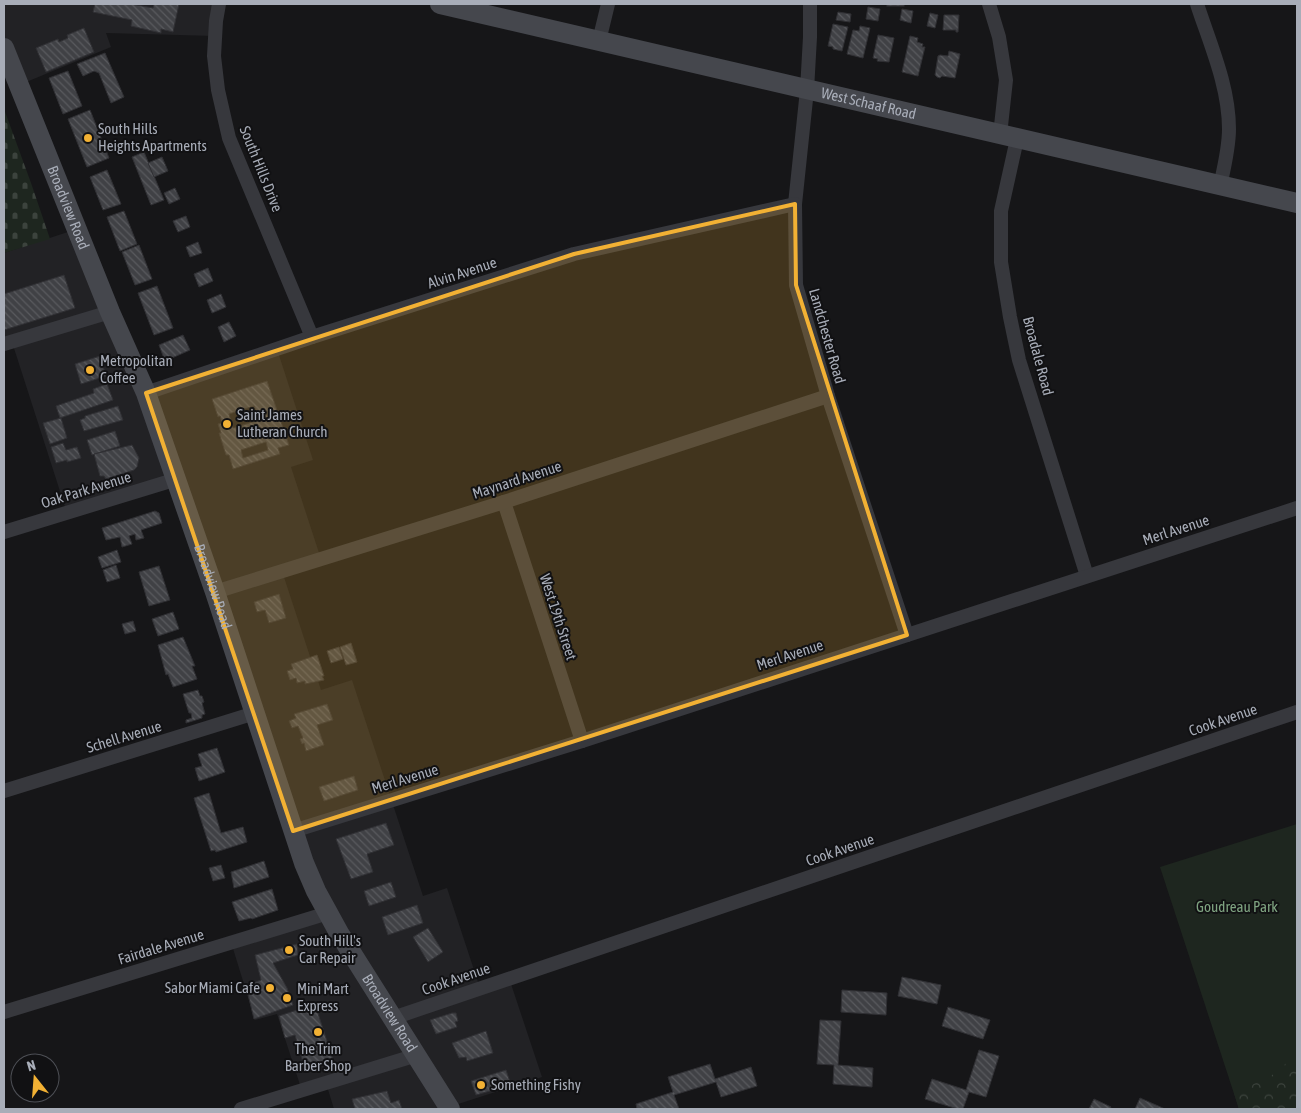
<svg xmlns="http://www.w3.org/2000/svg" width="1301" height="1113" font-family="'Asap Condensed',sans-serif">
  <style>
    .built { fill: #222225 }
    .green { fill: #1e261f }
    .forest { fill: url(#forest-crowns) }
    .cemetery { fill: url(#cemetery-stones) }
    .building { fill: url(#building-back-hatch); stroke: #303034; fill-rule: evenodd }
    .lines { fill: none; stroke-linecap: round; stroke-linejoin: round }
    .street { stroke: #37383d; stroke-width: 14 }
    .secondary { stroke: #45474d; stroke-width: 20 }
    .marked { fill: #f2b134; fill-opacity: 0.2; stroke: #f2b134; stroke-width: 4; stroke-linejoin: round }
    .poi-dot { fill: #f2b134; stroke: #111113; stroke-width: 2 }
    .labels { text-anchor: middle; stroke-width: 4; stroke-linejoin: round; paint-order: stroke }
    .street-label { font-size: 15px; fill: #a8adb8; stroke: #111113 }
    .poi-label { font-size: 15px; fill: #a8adb8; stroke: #111113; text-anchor: start }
    .park-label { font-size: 15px; fill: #7fa381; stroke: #111113 }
  </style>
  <defs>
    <pattern id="forest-crowns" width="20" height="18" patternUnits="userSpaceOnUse" patternTransform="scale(1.25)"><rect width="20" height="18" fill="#1e261f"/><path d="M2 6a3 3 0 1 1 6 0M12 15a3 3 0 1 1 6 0" fill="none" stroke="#3c433d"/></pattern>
    <pattern id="cemetery-stones" width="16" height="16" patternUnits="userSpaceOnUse" patternTransform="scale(1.25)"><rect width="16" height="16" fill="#1e261f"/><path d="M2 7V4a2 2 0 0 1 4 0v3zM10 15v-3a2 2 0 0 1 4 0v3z" fill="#3c433d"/></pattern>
    <pattern id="building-back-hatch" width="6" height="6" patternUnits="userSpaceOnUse" patternTransform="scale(1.25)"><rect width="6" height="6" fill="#404145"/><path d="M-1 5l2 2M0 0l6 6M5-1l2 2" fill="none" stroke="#595a5e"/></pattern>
  </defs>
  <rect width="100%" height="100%" fill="#161618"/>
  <!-- built -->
  <g class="built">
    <polygon points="4,4 219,4 215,36 106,33 111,47 19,85 4,48"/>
    <polygon points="77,229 146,393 277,349 313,460 291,467 321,559 282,571 321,690 352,680 423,896 447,888 480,988 509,978 542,1077 449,1107 450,1109 334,1109 326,1083 302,1091 277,1014 255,1020 231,942 328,913 177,479 67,513 12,342 4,344 4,253"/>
  </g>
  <!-- green -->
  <polygon class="green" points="1297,824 1297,1105 1239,1109 1160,867"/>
  <!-- forest -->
  <polygon class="forest" points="1297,1054 1297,1109 1239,1109 1234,1093 1271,1076"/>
  <!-- cemetery -->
  <polygon class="cemetery" points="4,109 31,183 50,239 4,253"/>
  <!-- building -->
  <g class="building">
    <polygon points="95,4 131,4 153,8 154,4 179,4 173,32 161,29 161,33 131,26 132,20 93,12"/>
    <rect x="887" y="4" width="17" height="2"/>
    <polygon points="868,7 880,9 878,21 866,19"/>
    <polygon points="902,9 913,11 911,23 900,20"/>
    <polygon points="838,12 851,14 850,22 836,20"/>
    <polygon points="930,13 938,15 935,28 927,26"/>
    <polygon points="944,15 959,15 958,32 956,32 956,30 943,30"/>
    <polygon points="833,24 848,27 842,51 833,49 833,47 828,46"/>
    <polygon points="860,26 870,28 863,58 847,54 853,30 859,31"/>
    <polygon points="84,28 94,52 46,72 36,48 58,39 59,42 68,38 67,35"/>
    <polygon points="878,35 894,38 889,62 877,61 878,59 873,58"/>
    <polygon points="910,36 918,38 917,42 923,44 922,47 925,47 918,76 902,72"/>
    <polygon points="949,51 960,54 955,78 942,76 940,78 937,77 935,75 938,56 940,55 948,56"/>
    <polygon points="105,53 124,97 111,103 99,73 94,71 83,76 77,64"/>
    <polygon points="68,71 82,106 63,114 49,78"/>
    <polygon points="90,110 109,158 87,167 68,119"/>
    <polygon points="144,152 164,200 151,205 132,157"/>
    <polygon points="162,157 168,171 154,177 148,163"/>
    <polygon points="107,170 121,204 103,210 90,177"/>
    <polygon points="175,188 180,199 169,204 164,193"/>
    <polygon points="124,211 137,244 120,251 107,217"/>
    <polygon points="186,216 190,227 178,232 173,221"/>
    <polygon points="198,242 202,253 190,257 186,247"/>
    <polygon points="139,245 152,279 135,285 122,252"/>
    <polygon points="208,268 213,281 199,287 194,274"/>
    <polygon points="64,275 75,308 4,330 4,294"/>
    <polygon points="157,286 173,328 154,335 138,293"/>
    <polygon points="221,294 226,307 212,313 207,300"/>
    <polygon points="229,322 236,336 224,342 218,327"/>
    <polygon points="183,335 190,350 165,361 159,345"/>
    <polygon points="100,356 106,376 81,384 75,364"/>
    <path d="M 267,381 L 289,445 L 278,448 L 280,454 L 233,469 L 229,455 L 226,455 L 219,433 L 221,433 L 218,424 L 222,423 L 220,416 L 218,417 L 212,399 ZM 254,406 L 259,420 L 233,428 L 229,414 ZM 266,442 L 268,450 L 243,458 L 241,450 Z"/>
    <polygon points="107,384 113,400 60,418 56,406 94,393 93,389"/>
    <polygon points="118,406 123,420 84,431 80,420 85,418 85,416"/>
    <polygon points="61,418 67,438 50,444 43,423"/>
    <polygon points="115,431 120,446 92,455 87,440"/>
    <polygon points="63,443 66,450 77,447 81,458 67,462 67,460 56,463 51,447"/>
    <polygon points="132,445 139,458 137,467 134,470 106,479 104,476 100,476 94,454"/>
    <polygon points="155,511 159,513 162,523 141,530 144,538 136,540 135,534 129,536 132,544 122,547 120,537 106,540 102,528"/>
    <polygon points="117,550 121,562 102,568 98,557"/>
    <polygon points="116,565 120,578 107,582 103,570"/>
    <polygon points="159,566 170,600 149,606 139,572"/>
    <polygon points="279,594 286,618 269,623 265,610 257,612 254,602"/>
    <polygon points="173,612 179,629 158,636 152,619"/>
    <polygon points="133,621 136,631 125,634 122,624"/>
    <polygon points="183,637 195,666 192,666 197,679 173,687 168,674 166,675 158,645"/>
    <polygon points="351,643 357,662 346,665 340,647"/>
    <polygon points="339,647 343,659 331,663 327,651"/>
    <polygon points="317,655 324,676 322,676 324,680 305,684 305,681 297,683 296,678 290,680 287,671 293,669 291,664"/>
    <polygon points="198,690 200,696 202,696 204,702 202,703 205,714 202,715 202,718 186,723 186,720 192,718 191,713 189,713 183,694"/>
    <polygon points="327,704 333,720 317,725 324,745 306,751 304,743 302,744 300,739 303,738 300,731 298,726 292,728 289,721 296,718 294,714"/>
    <polygon points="217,748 225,772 199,781 195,768 202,766 198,754"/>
    <polygon points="354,776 358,790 324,801 319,787"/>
    <polygon points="209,793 221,833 243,827 247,842 216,852 215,850 211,851 194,798"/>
    <polygon points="386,823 394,845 367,854 373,872 351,879 336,839"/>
    <polygon points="264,861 269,877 234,888 231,872"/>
    <polygon points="221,865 225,878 213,881 209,868"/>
    <polygon points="391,882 396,897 369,906 364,891"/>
    <polygon points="272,889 278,910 252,919 251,918 239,921 232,902"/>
    <polygon points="417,905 423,923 388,935 382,917"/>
    <polygon points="428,928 443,952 428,962 413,937"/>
    <polygon points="297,944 298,955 273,963 287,988 293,1005 254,1019 246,986 261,980 255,955"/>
    <polygon points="902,977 941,985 937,1004 898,996"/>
    <polygon points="842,990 887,993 886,1015 841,1012"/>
    <polygon points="315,1004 333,1060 305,1069 295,1035 285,1038 279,1016"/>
    <polygon points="948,1007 990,1020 983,1039 942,1026"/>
    <polygon points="452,1013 456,1013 458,1021 455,1022 457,1027 436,1034 430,1020"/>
    <polygon points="820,1020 841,1021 838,1065 873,1068 872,1087 833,1084 834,1065 817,1064"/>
    <polygon points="486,1031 493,1053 467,1061 466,1057 459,1058 452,1043"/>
    <polygon points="979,1050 999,1056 986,1097 969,1092 963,1109 958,1109 925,1099 932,1079 966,1090"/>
    <polygon points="710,1064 715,1079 751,1067 757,1086 721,1097 716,1082 674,1095 679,1109 637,1109 636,1104 673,1092 668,1077"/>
    <polygon points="506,1070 511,1085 476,1095 471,1081"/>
    <polygon points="387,1091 391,1103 399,1100 402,1109 355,1109 352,1099"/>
    <polygon points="1140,1098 1165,1109 1135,1109"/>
    <polygon points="1094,1099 1111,1107 1110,1109 1089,1109"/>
  </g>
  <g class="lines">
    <!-- street -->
    <g class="street">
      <polyline points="219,4 216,21 214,56 218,90 229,138 312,337"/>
      <polyline points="810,4 810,37 807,90 795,204 796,285 828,396 907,635"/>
      <polyline points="989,4 999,37 1006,80 1000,135"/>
      <path d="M 1197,4 C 1210,44 1229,86 1229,129 C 1229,148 1224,168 1220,186"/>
      <polyline points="599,41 608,4"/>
      <polyline points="1017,139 1001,211 1001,262 1010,317 1019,360 1087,576"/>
      <polyline points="4,344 110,312"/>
      <polyline points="146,393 312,337 574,254 795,204"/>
      <polyline points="504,502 582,741"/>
      <polyline points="4,532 177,479"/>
      <polyline points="215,592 504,502 828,396"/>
      <polyline points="4,791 255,713"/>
      <polyline points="293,831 582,741 1297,508"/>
      <polyline points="4,1012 328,913"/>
      <polyline points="393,1018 1297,712"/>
      <polyline points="241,1109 417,1055"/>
    </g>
    <!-- secondary -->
    <g class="secondary">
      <path id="s1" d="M 440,4 L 1297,203"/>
      <path id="s2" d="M 4,48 L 110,312 L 146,393 L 215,592 L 304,863 L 316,891 L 339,933 L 450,1109"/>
    </g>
  </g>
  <!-- marked area -->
  <path class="marked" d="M 795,204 L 796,285 L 907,635 L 293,831 L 146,393 L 574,254 Z"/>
  <!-- markers -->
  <g class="poi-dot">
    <circle cx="88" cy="138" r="5"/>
    <circle cx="90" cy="370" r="5"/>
    <circle cx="227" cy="424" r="5"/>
    <circle cx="289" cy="950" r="5"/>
    <circle cx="270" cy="988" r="5"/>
    <circle cx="287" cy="998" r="5"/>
    <circle cx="318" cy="1032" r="5"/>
    <circle cx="481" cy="1085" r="5"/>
  </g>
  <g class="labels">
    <!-- street labels -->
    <g class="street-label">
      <text dy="5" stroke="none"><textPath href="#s1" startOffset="440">West Schaaf Road</textPath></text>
      <text transform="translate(261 169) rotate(68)" y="5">South Hills Drive</text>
      <text dy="5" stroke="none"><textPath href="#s2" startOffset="172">Broadview Road</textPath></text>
      <text transform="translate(462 273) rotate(-18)" y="5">Alvin Avenue</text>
      <text transform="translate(827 336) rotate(74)" y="5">Landchester Road</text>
      <text transform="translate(1038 356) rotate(75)" y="5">Broadale Road</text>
      <text transform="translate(517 480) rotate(-18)" y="5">Maynard Avenue</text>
      <text transform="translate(86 490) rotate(-17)" y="5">Oak Park Avenue</text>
      <text transform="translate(1176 530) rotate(-18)" y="5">Merl Avenue</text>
      <text dy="5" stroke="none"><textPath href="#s2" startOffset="578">Broadview Road</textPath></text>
      <text transform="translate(558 617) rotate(72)" y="5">West 19th Street</text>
      <text transform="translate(790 655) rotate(-18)" y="5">Merl Avenue</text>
      <text transform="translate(1223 720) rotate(-19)" y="5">Cook Avenue</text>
      <text transform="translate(124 737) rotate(-17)" y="5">Schell Avenue</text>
      <text transform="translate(405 779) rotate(-17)" y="5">Merl Avenue</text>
      <text transform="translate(840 850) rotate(-19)" y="5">Cook Avenue</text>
      <text transform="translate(161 947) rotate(-17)" y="5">Fairdale Avenue</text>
      <text transform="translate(456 979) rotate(-19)" y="5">Cook Avenue</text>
      <text dy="5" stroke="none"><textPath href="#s2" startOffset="1042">Broadview Road</textPath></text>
    </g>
    <!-- poi labels -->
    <g class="poi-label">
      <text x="98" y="134">South Hills<tspan x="98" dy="17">Heights Apartments</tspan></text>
      <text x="100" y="366">Metropolitan<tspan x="100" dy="17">Coffee</tspan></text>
      <text x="237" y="420">Saint James<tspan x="237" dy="17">Lutheran Church</tspan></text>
      <text x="299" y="946">South Hill's<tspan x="299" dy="17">Car Repair</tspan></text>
      <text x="260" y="993" text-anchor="end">Sabor Miami Cafe</text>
      <text x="297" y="994">Mini Mart<tspan x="297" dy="17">Express</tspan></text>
      <text x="318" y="1054" text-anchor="middle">The Trim<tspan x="318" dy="17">Barber Shop</tspan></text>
      <text x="491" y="1090">Something Fishy</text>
    </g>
    <!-- park labels -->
    <g class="park-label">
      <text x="1237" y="912">Goudreau Park</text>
    </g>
  </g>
  <!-- border -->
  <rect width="1301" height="1113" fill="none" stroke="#a8adb8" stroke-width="10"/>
  <!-- north arrow -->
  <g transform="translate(35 1078) rotate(343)"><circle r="24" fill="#111113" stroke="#4d4f55"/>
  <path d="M0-4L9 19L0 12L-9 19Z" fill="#f2b134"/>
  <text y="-8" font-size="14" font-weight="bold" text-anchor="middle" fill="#a8adb8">N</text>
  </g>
</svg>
